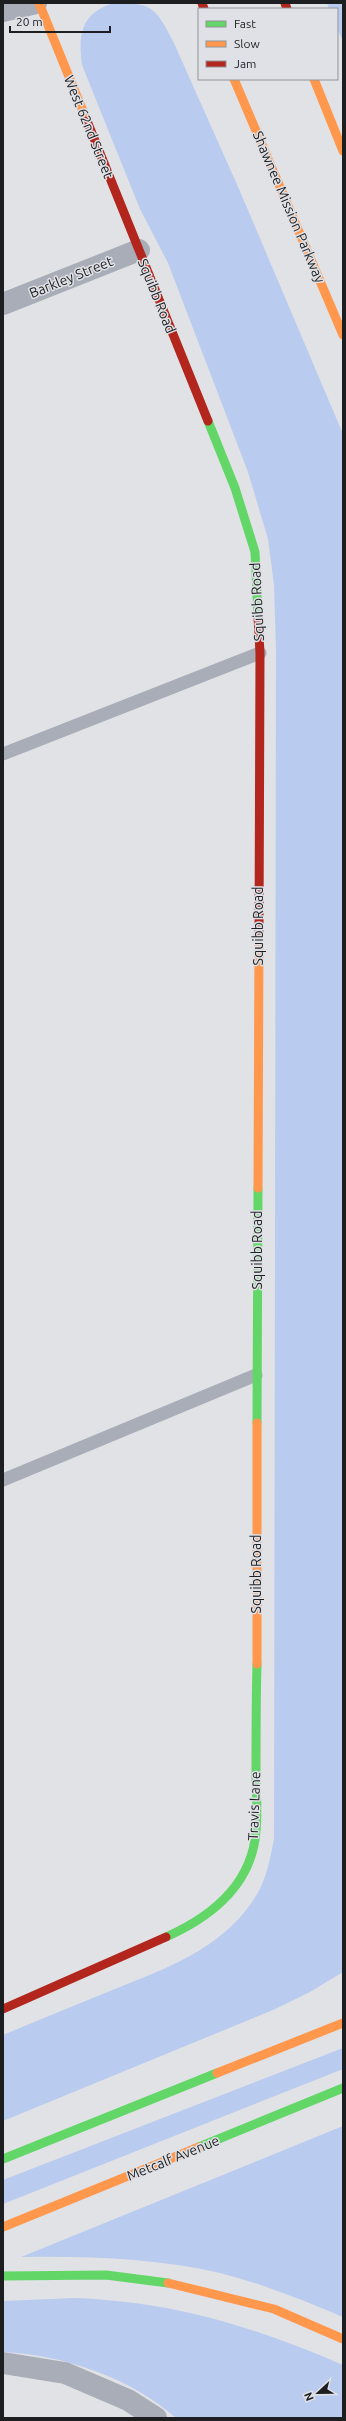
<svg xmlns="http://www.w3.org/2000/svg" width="346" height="2421" font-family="Ubuntu,sans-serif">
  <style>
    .green { fill: #bacbf0 }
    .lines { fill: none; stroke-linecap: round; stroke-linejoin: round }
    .lane { stroke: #a8adb7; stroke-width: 13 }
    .street { stroke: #a8adb7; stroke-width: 22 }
    .fast { stroke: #63d668; stroke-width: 9 }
    .slow { stroke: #ff974d; stroke-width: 9 }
    .jam { stroke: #b3261e; stroke-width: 9 }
    .labels { text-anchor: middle; stroke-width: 3; stroke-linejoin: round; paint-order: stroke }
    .street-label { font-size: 14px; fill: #1d1e20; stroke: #dfe1e6 }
  </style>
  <rect width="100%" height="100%" fill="#e0e2e5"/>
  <!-- green -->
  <g class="green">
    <path d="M 114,3 C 153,3 155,7 173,41 L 239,189 L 343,434 L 343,1972 L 310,1992 L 273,2010 L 3,2121 L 3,2035 C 39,2020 75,2005 110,1991 C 164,1969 221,1950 254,1899 C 266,1882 270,1859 274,1839 L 276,650 L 274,585 L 268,539 L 248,472 L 168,263 L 140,209 L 82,65 C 78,34 81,13 114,3 Z"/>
    <polygon points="327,3 343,3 343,42 337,28 337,9 329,9"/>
    <polygon points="343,2048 343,2069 3,2204 3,2180"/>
    <path d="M 343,2126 L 343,2317 C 303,2300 263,2284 220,2273 C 155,2258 87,2256 21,2257 Z"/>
    <path d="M 75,2298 C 174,2302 252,2326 343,2365 L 343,2418 L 176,2418 C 131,2378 64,2355 3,2352 L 3,2301 Z"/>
  </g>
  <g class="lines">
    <!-- lane -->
    <g class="lane">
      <polyline points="3,754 260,653"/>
      <polyline points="3,1480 256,1375"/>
    </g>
    <!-- street -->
    <g class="street">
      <polyline points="3,11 36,3"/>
      <polyline points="3,304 139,250"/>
      <polyline points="3,2363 65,2373 128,2400 156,2418"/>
    </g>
    <!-- fast -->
    <g class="fast">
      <polyline points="208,421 235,488 255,552 258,617"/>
      <polyline points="257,1423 258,1188"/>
      <path d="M 166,1937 C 211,1917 252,1885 256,1831 C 258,1812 256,1792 256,1773 C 256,1737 256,1700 257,1664"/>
      <polyline points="199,2147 343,2088"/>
      <polyline points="3,2159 217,2073"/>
      <polyline points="3,2276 106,2275 168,2283"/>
    </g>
    <!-- slow -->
    <g class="slow">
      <polyline points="39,3 87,121"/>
      <polyline points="234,79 343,335"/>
      <polyline points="314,79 343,151"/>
      <polyline points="258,1188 259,936"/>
      <polyline points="257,1664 257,1423"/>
      <polyline points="217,2073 343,2023"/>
      <polyline points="3,2227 199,2147"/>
      <polyline points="168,2283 274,2309 343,2339"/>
    </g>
    <!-- jam -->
    <g class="jam">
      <polyline points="202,3 204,9"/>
      <polyline points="285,3 287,9"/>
      <polyline points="87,121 208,421"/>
      <polyline points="258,617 260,653 259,936"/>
      <polyline points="3,2009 166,1937"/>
    </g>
  </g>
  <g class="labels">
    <!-- street labels -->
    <g class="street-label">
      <text transform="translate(89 127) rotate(68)" y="5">West 62nd Street</text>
      <text transform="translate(289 207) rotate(67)" y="5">Shawnee Mission Parkway</text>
      <text transform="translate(71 277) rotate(-22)" y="5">Barkley Street</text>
      <text transform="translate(157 296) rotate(68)" y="5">Squibb Road</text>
      <text transform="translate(257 602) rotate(-93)" y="5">Squibb Road</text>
      <text transform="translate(258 926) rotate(-90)" y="5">Squibb Road</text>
      <text transform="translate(257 1250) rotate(-90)" y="5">Squibb Road</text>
      <text transform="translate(256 1574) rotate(-90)" y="5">Squibb Road</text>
      <text transform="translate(254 1806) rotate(-88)" y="5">Travis Lane</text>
      <text transform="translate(173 2158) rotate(-22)" y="5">Metcalf Avenue</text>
    </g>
  </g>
  <!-- border -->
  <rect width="346" height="2421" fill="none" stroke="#1d1e20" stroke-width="8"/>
  <!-- legend -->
  <rect x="198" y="8" width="140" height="72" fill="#dfe1e6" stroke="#919397"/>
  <rect x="206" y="21" width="20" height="6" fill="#63d668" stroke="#919397"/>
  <text x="234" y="28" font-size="12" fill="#1d1e20">Fast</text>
  <rect x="206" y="41" width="20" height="6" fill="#ff974d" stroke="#919397"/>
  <text x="234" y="48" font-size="12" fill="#1d1e20">Slow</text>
  <rect x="206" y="61" width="20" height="6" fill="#b3261e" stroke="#919397"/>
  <text x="234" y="68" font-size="12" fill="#1d1e20">Jam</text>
  <!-- north arrow -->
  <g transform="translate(318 2393) rotate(248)" stroke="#dfe1e6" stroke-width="3" paint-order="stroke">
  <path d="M0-3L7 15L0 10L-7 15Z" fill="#1d1e20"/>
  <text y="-6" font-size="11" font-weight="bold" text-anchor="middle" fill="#1d1e20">N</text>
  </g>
  <!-- scale -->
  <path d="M10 26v6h100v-6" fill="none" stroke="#1d1e20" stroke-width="2"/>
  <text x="16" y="26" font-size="12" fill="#1d1e20" stroke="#dfe1e6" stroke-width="3" paint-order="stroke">20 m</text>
</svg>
